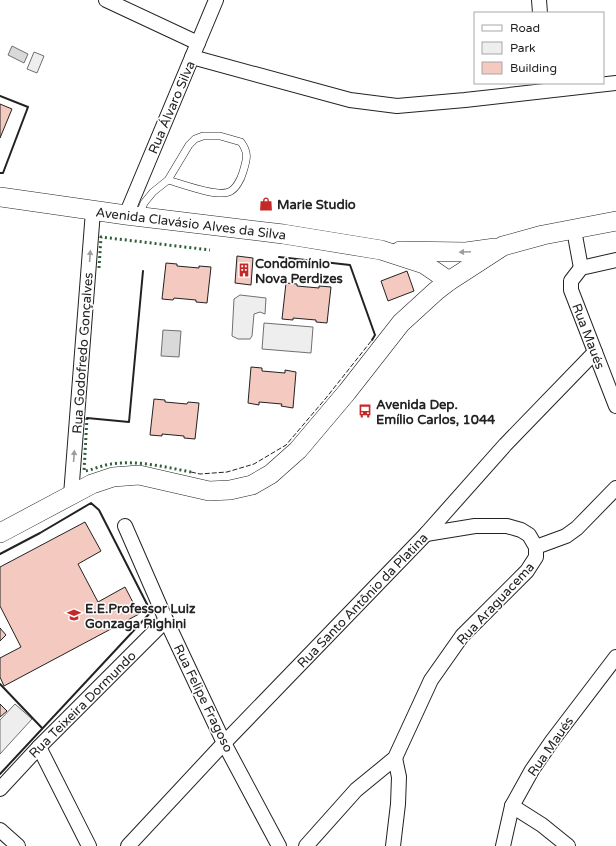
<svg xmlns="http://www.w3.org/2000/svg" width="616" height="846" font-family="'Varela Round',sans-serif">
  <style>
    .green { fill: #eee; stroke: #6f6f6f }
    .water { fill: #d9d9d9; stroke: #6f6f6f }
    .building { fill: #f3c9c0; stroke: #222 }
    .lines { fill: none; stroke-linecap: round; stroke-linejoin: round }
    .lane-casing { stroke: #222; stroke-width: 8 }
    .street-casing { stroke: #222; stroke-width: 16 }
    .secondary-casing { stroke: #222; stroke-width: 20 }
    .lane { stroke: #fff; stroke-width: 7 }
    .street { stroke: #fff; stroke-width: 14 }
    .secondary { stroke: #fff; stroke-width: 19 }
    .hedge { stroke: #2f5e38; stroke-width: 3; stroke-dasharray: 2 3; stroke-linecap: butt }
    .fence { stroke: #222; stroke-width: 1; stroke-dasharray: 5 2; stroke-linecap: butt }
    .wall { stroke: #222; stroke-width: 2 }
    .oneway { fill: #9c9c9c }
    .labels { text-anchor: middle; stroke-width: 3; stroke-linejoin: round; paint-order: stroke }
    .street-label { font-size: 13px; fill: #222; stroke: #fff }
    .poi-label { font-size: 13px; font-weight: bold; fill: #222; stroke: #fff; text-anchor: start }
  </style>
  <rect width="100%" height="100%" fill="#fff"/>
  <!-- green -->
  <g class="green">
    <polygon points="34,52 44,56 37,73 27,69"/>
    <polygon points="240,295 266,298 265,314 260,312 254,314 252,336 250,339 238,339 232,336 234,299"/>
    <polygon points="264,323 313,327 311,353 262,349"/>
    <polygon points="15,704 32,719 0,754 0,720"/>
  </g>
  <!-- water -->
  <g class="water">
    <polygon points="12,46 28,54 24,63 8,55"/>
    <polygon points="163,330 181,331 179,357 161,356"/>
  </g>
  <!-- building -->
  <g class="building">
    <polygon points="0,104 12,109 0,138"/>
    <polygon points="237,256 253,258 251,285 235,283"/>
    <polygon points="166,263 177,264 177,266 199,268 199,266 211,267 207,303 196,302 196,300 174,298 173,300 162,299"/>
    <polygon points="407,271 414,291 388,301 381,281"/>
    <polygon points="286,283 297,284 297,286 319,288 319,286 331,287 327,323 316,322 316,320 293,318 293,320 282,319"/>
    <polygon points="251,367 262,368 262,371 285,373 285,370 296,372 293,408 281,406 282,404 259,402 259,405 248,403"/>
    <polygon points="154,399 165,400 165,402 187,404 188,402 199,403 195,439 184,438 184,436 162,434 162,436 150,435"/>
    <polygon points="85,522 101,551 78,564 98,602 125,587 139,614 4,686 0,677 0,658 21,647 0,606 0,567"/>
    <polygon points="0,628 6,635 0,641"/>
    <polygon points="0,704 7,711 0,717"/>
  </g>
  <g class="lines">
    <!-- lane casing -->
    <g class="lane-casing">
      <path id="lane" d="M 139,216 L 144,203 L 153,192 L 168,180 L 189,145 L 195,139 L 203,136 L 220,136 L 241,142 C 249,153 247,159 243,172 C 241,179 236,189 229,192 C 216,197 182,184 168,180"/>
    </g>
    <!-- street casing -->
    <g class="street-casing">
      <g id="street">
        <polyline points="106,0 198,43"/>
        <polyline points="539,0 540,13"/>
        <polyline points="192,57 350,100 397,106 465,100 616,83"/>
        <polyline points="126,215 216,0"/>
        <polyline points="574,230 581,268"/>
        <polyline points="616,260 581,268 571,281 571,290 616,406"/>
        <polyline points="71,495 93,211"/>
        <polyline points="125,526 166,620 224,743 279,846"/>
        <polyline points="536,547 566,536 577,528 616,488"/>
        <polyline points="39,747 89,846"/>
        <polyline points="0,789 39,747 166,620"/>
        <polyline points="512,806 542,825 568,846"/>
        <polyline points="0,830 18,846"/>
        <polyline points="128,846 224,743 426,534 505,445 595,352"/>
        <polyline points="306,846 356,790 395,758 431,680 462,636 527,571 536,557 536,547 529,535 521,530 507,526 475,526 426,534"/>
        <polyline points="393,846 398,804 399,777 395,758"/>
        <polyline points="503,846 512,806 532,770 552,741 616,657"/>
      </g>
    </g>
    <!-- secondary casing -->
    <g class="secondary-casing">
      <g id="secondary">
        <polyline points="0,197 126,215 283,234 381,250 424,264 449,281"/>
        <polyline points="400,251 466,252 495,248"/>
        <polyline points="0,533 92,484 113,477 139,475 209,491 230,490 252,485 271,474 298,450 347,392 401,323 436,291 449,281 503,246 543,235 616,221"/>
      </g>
    </g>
    <!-- lane -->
    <use href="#lane" class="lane"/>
    <!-- street -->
    <use href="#street" class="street"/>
    <!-- secondary -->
    <use href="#secondary" class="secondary"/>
    <!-- hedge -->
    <g class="hedge">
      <polyline points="99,268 101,237 210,250"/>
      <path d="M 87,418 L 84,471 C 93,470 102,465 111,464 C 138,460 165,467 191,472"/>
    </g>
    <!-- fence -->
    <polyline class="fence" points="191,472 200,474 227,472 254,464 286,445 326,398 372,340"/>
    <!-- wall -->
    <g class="wall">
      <polyline points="0,96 28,107 3,173 0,173"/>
      <polyline points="279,257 350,265 375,335 372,340"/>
      <polyline points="87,418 129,422 143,271"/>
      <polyline points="0,554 40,533 91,503 99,510 151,612 0,774"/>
      <polyline points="0,684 42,728"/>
    </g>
  </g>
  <!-- one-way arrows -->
  <defs><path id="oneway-solid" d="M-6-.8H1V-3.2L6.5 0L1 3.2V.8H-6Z"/></defs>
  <g class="oneway">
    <use href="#oneway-solid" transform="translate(465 252) rotate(177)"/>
    <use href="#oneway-solid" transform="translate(90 256) rotate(-86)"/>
    <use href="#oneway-solid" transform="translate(74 456) rotate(-86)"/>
  </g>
  <!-- icons -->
  <defs>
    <g id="shop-bare" transform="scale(1.08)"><path d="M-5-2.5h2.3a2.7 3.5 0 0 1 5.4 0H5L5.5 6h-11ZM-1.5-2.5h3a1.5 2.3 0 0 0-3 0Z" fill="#c62828" stroke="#fff" stroke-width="2.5" paint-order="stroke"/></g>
    <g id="building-bare" transform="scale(1.08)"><path d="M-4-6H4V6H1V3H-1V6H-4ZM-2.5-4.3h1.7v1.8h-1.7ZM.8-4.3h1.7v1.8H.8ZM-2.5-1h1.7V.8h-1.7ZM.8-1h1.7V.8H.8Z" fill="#c62828" stroke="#fff" stroke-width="2.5" paint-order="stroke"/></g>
    <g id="bus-bare" transform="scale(1.08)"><path d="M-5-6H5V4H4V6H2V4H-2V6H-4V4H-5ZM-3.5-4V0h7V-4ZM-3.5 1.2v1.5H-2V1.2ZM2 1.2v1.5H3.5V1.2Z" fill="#c62828" stroke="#fff" stroke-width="2.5" paint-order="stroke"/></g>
    <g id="school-bare" transform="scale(1.08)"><path d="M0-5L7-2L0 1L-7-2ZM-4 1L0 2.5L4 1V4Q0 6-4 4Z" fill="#c62828" stroke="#fff" stroke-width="2.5" paint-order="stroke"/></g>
  </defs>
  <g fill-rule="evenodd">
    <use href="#shop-bare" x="266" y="204"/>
    <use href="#building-bare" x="244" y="270"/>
    <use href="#bus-bare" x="365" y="411"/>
    <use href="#school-bare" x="74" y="615"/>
  </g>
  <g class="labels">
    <!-- street labels -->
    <g class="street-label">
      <text transform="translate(171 107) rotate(-67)" y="5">Rua Álvaro Silva</text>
      <text transform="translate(191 223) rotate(7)" y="5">Avenida Clavásio Alves da Silva</text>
      <text transform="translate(589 336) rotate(69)" y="5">Rua Maués</text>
      <text transform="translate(82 353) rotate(-86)" y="5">Rua Godofredo Gonçalves</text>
      <text transform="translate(362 600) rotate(-46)" y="5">Rua Santo Antônio da Platina</text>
      <text transform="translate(495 603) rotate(-47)" y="5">Rua Araguacema</text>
      <text transform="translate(204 698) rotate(64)" y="5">Rua Felipe Fragoso</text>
      <text transform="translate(82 704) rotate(-45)" y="5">Rua Teixeira Dormundo</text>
      <text transform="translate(550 746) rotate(-55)" y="5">Rua Maués</text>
    </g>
    <!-- poi labels -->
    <g class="poi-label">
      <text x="277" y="209">Marie Studio</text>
      <text x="255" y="268">Condomínio<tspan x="255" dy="15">Nova Perdizes</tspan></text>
      <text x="376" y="409">Avenida Dep.<tspan x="376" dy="15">Emílio Carlos, 1044</tspan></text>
      <text x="85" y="613">E.E.Professor Luiz<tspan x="85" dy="15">Gonzaga Righini</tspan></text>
    </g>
  </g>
  <!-- legend -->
  <rect x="474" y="12" width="130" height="72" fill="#ffffff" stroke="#a7a7a7"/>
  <rect x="482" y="25" width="20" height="6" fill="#ffffff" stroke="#a7a7a7"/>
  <text x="510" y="32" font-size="12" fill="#222222">Road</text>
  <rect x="482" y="42" width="20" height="12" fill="#eeeeee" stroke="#a7a7a7"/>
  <text x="510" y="52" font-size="12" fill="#222222">Park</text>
  <rect x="482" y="62" width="20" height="12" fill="#f3c9c0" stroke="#a7a7a7"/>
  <text x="510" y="72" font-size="12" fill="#222222">Building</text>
</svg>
